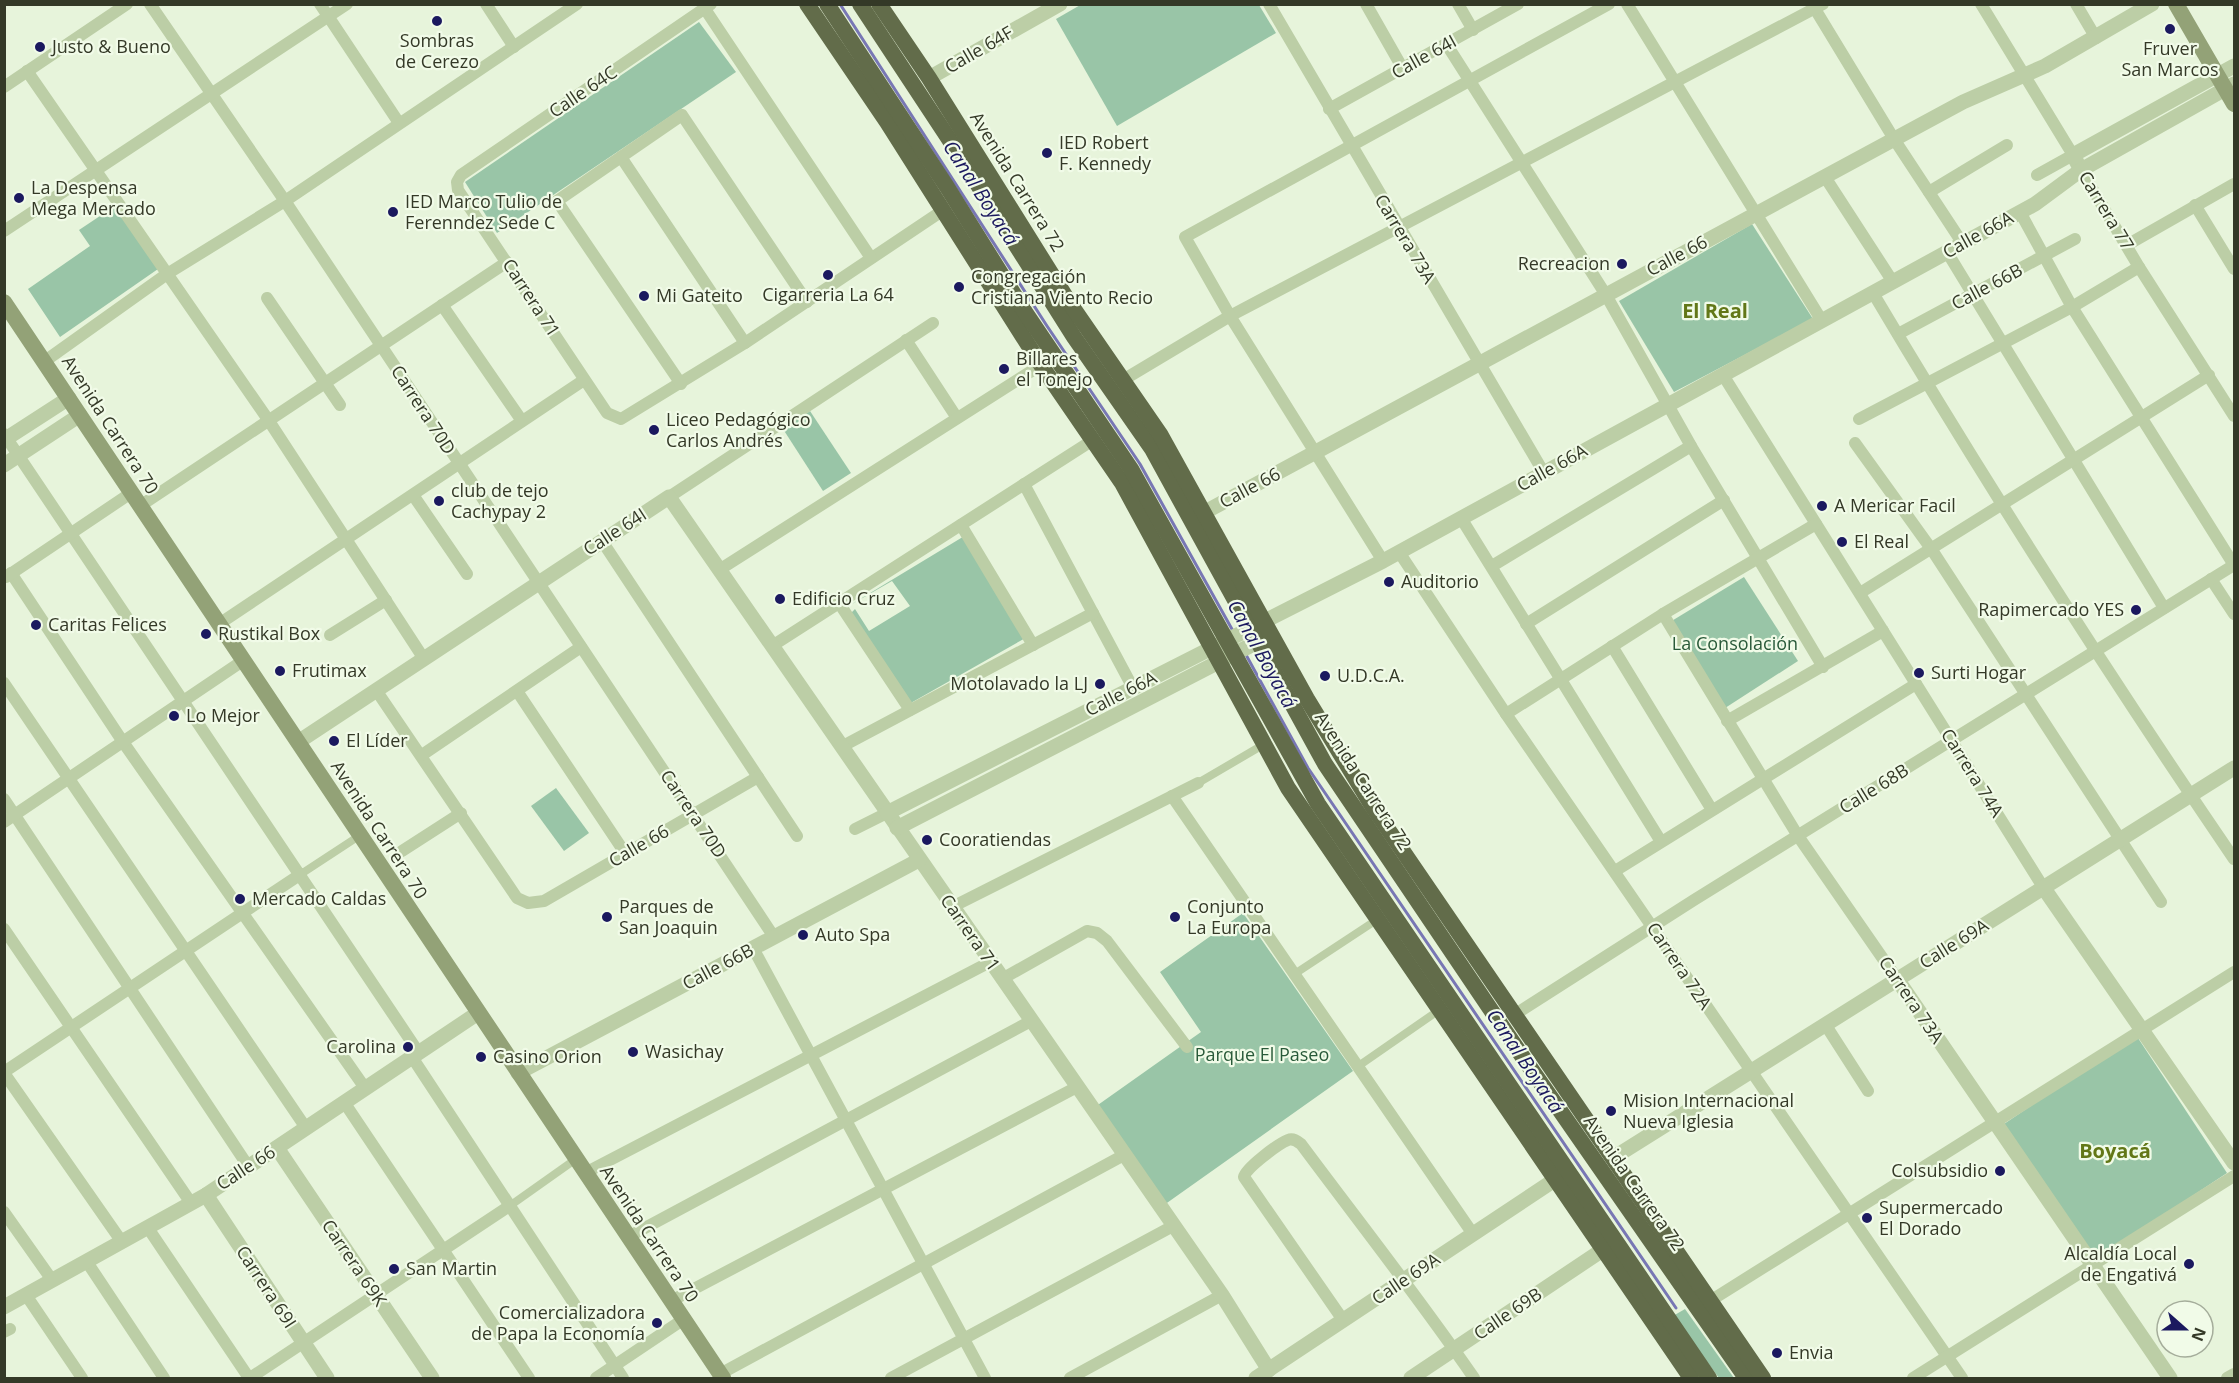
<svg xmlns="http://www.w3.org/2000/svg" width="2239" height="1383" font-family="'Open Sans',sans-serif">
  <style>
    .green { fill: #99c5a7 }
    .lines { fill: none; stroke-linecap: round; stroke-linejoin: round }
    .stream { stroke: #7877b4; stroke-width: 3 }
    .pedestrian { stroke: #bccea6; stroke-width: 8 }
    .minor { stroke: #bccea6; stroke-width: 12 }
    .tertiary { stroke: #bccea6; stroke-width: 15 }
    .secondary { stroke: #93a277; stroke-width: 16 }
    .trunk { stroke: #626c4a; stroke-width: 16 }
    .poi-dot { fill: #1b195f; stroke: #f1fbe8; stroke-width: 2 }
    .labels { text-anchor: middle; stroke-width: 4.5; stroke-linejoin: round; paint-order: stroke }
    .poi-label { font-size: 18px; fill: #343927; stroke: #f1fbe8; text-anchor: start }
    .street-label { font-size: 18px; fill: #343927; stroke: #f1fbe8 }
    .park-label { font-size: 18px; fill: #295a39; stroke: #f1fbe8 }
    .water-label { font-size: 20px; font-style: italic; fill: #1b195f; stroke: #f1fbe8 }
    .neighbourhood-label { font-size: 20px; font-weight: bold; fill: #627717; stroke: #f1fbe8 }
  </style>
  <rect width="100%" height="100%" fill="#e7f4db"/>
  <!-- green -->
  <g class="green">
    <polygon points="1082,4 1259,5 1276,33 1117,126 1056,19"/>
    <polygon points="699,22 736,72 497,233 465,182"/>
    <polygon points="115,206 158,269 60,337 28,289 90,246 79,230"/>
    <polygon points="1752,224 1813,319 1674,392 1619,301"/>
    <polygon points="810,411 851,473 823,491 783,429"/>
    <polygon points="971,532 1029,636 909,704 849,615 855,609 869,631 910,606 892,581 847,607"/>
    <polygon points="1744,577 1798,661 1722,710 1670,622"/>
    <polygon points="556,788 589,833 564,851 531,806"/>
    <polygon points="1243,913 1353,1071 1164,1205 1095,1107 1201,1032 1160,972"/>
    <polygon points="2136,1035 2227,1173 2094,1261 2004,1124"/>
    <polygon points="1685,1309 1734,1378 1719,1378 1673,1316"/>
  </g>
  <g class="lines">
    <!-- stream -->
    <g class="stream">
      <polyline points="840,4 1047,326 1140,464 1233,631"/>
      <polyline points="1245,653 1308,768 1676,1308"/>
    </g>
    <!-- pedestrian -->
    <g class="pedestrian">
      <polyline points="1198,783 1256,749"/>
      <polyline points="301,874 359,836"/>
      <polyline points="1293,975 1378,919"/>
      <polyline points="1357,1067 1432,1015"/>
      <polyline points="511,1205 576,1159"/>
    </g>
    <!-- minor -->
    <g class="minor">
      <polyline points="150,4 285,201 774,937"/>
      <polyline points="320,4 399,123"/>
      <polyline points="486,4 514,47"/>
      <polyline points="711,4 461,175 457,182 458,190 607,413 621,419 745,343 942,211"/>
      <polyline points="1269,4 1544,473"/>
      <polyline points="1366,4 1403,69"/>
      <polyline points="1458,4 1473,30"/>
      <polyline points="1627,4 1822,321"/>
      <polyline points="1812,4 1894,139 1963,244"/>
      <polyline points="1981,4 2073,155 2037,175"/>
      <polyline points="2076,4 2096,38"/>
      <polyline points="705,9 871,258"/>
      <polyline points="1447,45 1606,295 1691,446 1823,667"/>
      <polyline points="27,71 269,421 424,659"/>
      <polyline points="4,87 127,4"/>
      <polyline points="1329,109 1518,4"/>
      <polyline points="621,157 745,343"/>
      <polyline points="2081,170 2139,267 2234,416"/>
      <polyline points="1825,177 1893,282"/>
      <polyline points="1929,192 2007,145"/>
      <polyline points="2195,205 2234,269"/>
      <polyline points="2020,212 2072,307 2234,565"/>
      <polyline points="4,231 347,4"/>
      <polyline points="2127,245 2234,184"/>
      <polyline points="1947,252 2164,608"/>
      <path d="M 1873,293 C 1987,485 2108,674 2234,859"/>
      <polyline points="267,298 340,405"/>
      <polyline points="442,305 522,421"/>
      <polyline points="1898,334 2075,239"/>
      <polyline points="906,340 957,418"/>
      <polyline points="45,361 167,274 285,201 577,4"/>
      <polyline points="1723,375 2043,887"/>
      <polyline points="1123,380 1230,316 1823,4"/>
      <polyline points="681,384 557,201 682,115 807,302"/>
      <polyline points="1859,419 2072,307 2139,267"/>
      <polyline points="4,434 419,1053"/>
      <polyline points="1855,443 1932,550 2161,902"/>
      <polyline points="1024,484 1133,688"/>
      <polyline points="413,495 467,574"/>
      <polyline points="669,497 933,323"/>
      <polyline points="140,506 507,262"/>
      <polyline points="1461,518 1660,840"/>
      <polyline points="961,525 1033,645"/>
      <polyline points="602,541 797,836"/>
      <polyline points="1399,552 1506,714 1962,1378"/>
      <polyline points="1383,561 1230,316 1185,237 1609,4"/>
      <polyline points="1492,566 1691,446"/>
      <polyline points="719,570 1041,365"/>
      <polyline points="11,573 123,742 365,1088"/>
      <polyline points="6,577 131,493"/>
      <polyline points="2211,579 2234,614"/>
      <polyline points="1860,593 2209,375"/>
      <polyline points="839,603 910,710"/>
      <polyline points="1663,614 1798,836 1897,979"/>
      <polyline points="219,624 584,380"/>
      <polyline points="1526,624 1724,500"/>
      <polyline points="330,635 386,600"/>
      <polyline points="772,646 1093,440"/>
      <polyline points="1612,646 1712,810"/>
      <polyline points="4,683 306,1128"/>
      <polyline points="376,690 517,898 528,903 544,901 758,777"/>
      <polyline points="517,691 625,853"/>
      <polyline points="1506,714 1663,614 1816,524"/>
      <polyline points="1727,721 1883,631"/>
      <polyline points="841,747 1093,613"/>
      <polyline points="422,755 581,647"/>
      <polyline points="1172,796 1473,1234"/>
      <polyline points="4,799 248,1166"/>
      <polyline points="4,822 244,660"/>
      <polyline points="855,829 887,813"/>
      <polyline points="402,851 461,813"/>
      <polyline points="1615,871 1916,684"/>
      <polyline points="952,907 1198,783"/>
      <polyline points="4,929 191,1203"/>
      <polyline points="753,948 985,1378"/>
      <polyline points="1002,979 1087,931 1097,933 1107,941 1187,1047"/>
      <polyline points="1514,1015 1694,900 2234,565"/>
      <polyline points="1825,1024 1868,1091"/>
      <polyline points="412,1057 623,1378"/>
      <polyline points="4,1072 301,874"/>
      <polyline points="4,1073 122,1242"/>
      <polyline points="344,1102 529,1378"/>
      <polyline points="585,1173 990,962"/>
      <polyline points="4,1212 52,1280"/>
      <polyline points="148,1228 249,1378"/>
      <polyline points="628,1237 1031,1021"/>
      <polyline points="87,1262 164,1378"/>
      <polyline points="26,1295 82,1378"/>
      <polyline points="671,1301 1077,1087"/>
      <polyline points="1710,1301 2234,972"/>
      <path d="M 1343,1320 L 1244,1177 C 1246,1168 1278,1144 1288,1140 C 1293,1138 1297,1141 1301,1144 C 1359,1222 1419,1298 1474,1378"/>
      <polyline points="4,1332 10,1329"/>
      <polyline points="720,1374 1124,1155"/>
      <polyline points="250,1378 511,1205"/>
      <polyline points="596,1378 684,1319"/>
      <polyline points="891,1378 1173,1226"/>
      <polyline points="1070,1378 1222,1295"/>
      <polyline points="1913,1378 2234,1176"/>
      <polyline points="2227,1378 2234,1374"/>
    </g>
    <!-- tertiary -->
    <g class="tertiary">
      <polyline points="929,78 1060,4"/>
      <polyline points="2081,170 2073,155 2234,66"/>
      <polyline points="4,440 69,398"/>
      <polyline points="4,465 80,415"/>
      <polyline points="1205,512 1963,102 2045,66 2152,4"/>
      <polyline points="298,742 669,497 1222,1295 1269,1370"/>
      <polyline points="887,813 1383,561 2035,204 2081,170 2234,84"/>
      <polyline points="897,828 1267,637"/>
      <polyline points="2043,887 2234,1163"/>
      <polyline points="1897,979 2170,1378"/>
      <polyline points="518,1073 919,860"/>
      <polyline points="277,1148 432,1378"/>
      <polyline points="1613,1158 2234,768"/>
      <polyline points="206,1195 327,1378"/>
      <polyline points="4,1307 206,1195 478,1013"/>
      <polyline points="1256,1378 1556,1179"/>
      <polyline points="1411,1378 1604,1249"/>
    </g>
    <!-- secondary -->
    <g class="secondary">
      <polyline points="2176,4 2234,104"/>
      <polyline points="4,302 723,1378"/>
    </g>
    <!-- trunk -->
    <g class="trunk">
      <polyline points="807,4 887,122 1041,365 1122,483 1288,788 1691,1378"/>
      <polyline points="827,4 947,187 1025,312 1131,469 1318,804 1709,1378"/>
      <polyline points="860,4 949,139 1074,337 1152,449 1325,764 1520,1053 1746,1378"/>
      <polyline points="879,4 929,78 1069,302 1160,434 1307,699 1374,809 1763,1378"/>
    </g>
  </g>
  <!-- markers -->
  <g class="poi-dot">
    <circle cx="437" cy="21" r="6"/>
    <circle cx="2170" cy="29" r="6"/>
    <circle cx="40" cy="47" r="6"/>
    <circle cx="1047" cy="153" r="6"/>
    <circle cx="19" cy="198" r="6"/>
    <circle cx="393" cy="212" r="6"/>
    <circle cx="1622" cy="264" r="6"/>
    <circle cx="828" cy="275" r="6"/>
    <circle cx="959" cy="287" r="6"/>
    <circle cx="644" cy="296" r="6"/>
    <circle cx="1004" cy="369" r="6"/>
    <circle cx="654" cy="430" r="6"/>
    <circle cx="439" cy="501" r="6"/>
    <circle cx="1822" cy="506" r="6"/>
    <circle cx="1842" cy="542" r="6"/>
    <circle cx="1389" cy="582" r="6"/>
    <circle cx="780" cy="599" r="6"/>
    <circle cx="2136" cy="610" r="6"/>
    <circle cx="36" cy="625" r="6"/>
    <circle cx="206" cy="634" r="6"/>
    <circle cx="280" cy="671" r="6"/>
    <circle cx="1919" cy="673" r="6"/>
    <circle cx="1325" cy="676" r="6"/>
    <circle cx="1100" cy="684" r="6"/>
    <circle cx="174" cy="716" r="6"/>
    <circle cx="334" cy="741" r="6"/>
    <circle cx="927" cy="840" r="6"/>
    <circle cx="240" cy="899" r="6"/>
    <circle cx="607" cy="917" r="6"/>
    <circle cx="1175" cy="917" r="6"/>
    <circle cx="803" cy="935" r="6"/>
    <circle cx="408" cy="1047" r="6"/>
    <circle cx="633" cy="1052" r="6"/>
    <circle cx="481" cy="1057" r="6"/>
    <circle cx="1611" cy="1111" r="6"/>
    <circle cx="2000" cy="1171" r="6"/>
    <circle cx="1867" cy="1218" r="6"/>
    <circle cx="2189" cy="1264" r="6"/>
    <circle cx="394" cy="1269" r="6"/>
    <circle cx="657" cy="1323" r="6"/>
    <circle cx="1777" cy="1353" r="6"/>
  </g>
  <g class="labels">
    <!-- poi labels -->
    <g class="poi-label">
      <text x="437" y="47" text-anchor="middle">Sombras<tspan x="437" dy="21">de Cerezo</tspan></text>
      <text x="52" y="53">Justo &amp; Bueno</text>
      <text x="2170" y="55" text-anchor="middle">Fruver<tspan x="2170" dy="21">San Marcos</tspan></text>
      <text x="1059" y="149">IED Robert<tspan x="1059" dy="21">F. Kennedy</tspan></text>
      <text x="31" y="194">La Despensa<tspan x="31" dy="21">Mega Mercado</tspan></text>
      <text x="405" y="208">IED Marco Tulio de<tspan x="405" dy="21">Ferenndez Sede C</tspan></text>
      <text x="1610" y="270" text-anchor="end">Recreacion</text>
      <text x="971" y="283">Congregación<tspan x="971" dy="21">Cristiana Viento Recio</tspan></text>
      <text x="828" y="301" text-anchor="middle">Cigarreria La 64</text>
      <text x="656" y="302">Mi Gateito</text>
      <text x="1016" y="365">Billares<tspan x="1016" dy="21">el Tonejo</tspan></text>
      <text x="666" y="426">Liceo Pedagógico<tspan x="666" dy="21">Carlos Andrés</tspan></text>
      <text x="451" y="497">club de tejo<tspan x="451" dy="21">Cachypay 2</tspan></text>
      <text x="1834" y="512">A Mericar Facil</text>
      <text x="1854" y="548">El Real</text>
      <text x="1401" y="588">Auditorio</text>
      <text x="792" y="605">Edificio Cruz</text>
      <text x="2124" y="616" text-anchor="end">Rapimercado YES</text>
      <text x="48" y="631">Caritas Felices</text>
      <text x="218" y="640">Rustikal Box</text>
      <text x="292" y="677">Frutimax</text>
      <text x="1931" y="679">Surti Hogar</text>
      <text x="1337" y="682">U.D.C.A.</text>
      <text x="1088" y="690" text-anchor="end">Motolavado la LJ</text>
      <text x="186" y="722">Lo Mejor</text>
      <text x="346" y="747">El Líder</text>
      <text x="939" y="846">Cooratiendas</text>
      <text x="252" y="905">Mercado Caldas</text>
      <text x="619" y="913">Parques de<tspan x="619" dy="21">San Joaquin</tspan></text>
      <text x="1187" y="913">Conjunto<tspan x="1187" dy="21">La Europa</tspan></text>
      <text x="815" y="941">Auto Spa</text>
      <text x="396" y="1053" text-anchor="end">Carolina</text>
      <text x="645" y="1058">Wasichay</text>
      <text x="493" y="1063">Casino Orion</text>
      <text x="1623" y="1107">Mision Internacional<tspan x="1623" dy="21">Nueva Iglesia</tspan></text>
      <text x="1988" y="1177" text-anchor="end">Colsubsidio</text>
      <text x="1879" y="1214">Supermercado<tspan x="1879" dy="21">El Dorado</tspan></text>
      <text x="2177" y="1260" text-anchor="end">Alcaldía Local<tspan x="2177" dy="21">de Engativá</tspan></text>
      <text x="406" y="1275">San Martin</text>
      <text x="645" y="1319" text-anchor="end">Comercializadora<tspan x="645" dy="21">de Papa la Economía</tspan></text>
      <text x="1789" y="1359">Envia</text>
    </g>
    <!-- street labels -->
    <g class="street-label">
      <text transform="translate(979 50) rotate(-30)" y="6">Calle 64F</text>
      <text transform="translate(1424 57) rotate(-29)" y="6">Calle 64I</text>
      <text transform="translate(583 92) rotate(-34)" y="6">Calle 64C</text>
      <text transform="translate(1017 182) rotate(58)" y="6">Avenida Carrera 72</text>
      <text transform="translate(2106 211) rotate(59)" y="6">Carrera 77</text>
      <text transform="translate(1978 235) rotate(-29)" y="6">Calle 66A</text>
      <text transform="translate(1405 239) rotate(59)" y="6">Carrera 73A</text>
      <text transform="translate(1677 256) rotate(-28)" y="6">Calle 66</text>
      <text transform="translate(1987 287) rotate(-28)" y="6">Calle 66B</text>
      <text transform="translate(531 298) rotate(57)" y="6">Carrera 71</text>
      <text transform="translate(423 410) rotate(57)" y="6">Carrera 70D</text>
      <text transform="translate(110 425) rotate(57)" y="6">Avenida Carrera 70</text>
      <text transform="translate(1552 468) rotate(-29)" y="6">Calle 66A</text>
      <text transform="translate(1250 488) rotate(-28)" y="6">Calle 66</text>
      <text transform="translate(615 532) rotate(-33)" y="6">Calle 64I</text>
      <text transform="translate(1121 694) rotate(-27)" y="6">Calle 66A</text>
      <text transform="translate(1972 773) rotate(58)" y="6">Carrera 74A</text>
      <text transform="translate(1363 781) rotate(57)" y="6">Avenida Carrera 72</text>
      <text transform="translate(1874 789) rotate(-32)" y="6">Calle 68B</text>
      <text transform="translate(693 814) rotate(56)" y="6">Carrera 70D</text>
      <text transform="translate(379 830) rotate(57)" y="6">Avenida Carrera 70</text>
      <text transform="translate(639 846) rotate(-30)" y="6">Calle 66</text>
      <text transform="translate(970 933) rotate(55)" y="6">Carrera 71</text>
      <text transform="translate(1954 944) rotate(-32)" y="6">Calle 69A</text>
      <text transform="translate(1679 966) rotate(56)" y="6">Carrera 72A</text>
      <text transform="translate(718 967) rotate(-28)" y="6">Calle 66B</text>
      <text transform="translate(1911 1000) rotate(56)" y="6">Carrera 73A</text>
      <text transform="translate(246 1168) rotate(-33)" y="6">Calle 66</text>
      <text transform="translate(1634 1183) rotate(55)" y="6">Avenida Carrera 72</text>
      <text transform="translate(649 1234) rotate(56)" y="6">Avenida Carrera 70</text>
      <text transform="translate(354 1263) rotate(56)" y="6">Carrera 69K</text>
      <text transform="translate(1406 1279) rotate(-34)" y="6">Calle 69A</text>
      <text transform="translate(266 1287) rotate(57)" y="6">Carrera 69I</text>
      <text transform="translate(1508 1314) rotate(-34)" y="6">Calle 69B</text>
    </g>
    <!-- park labels -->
    <g class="park-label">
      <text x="1735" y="650">La Consolación</text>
      <text x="1262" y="1061">Parque El Paseo</text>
    </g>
    <!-- water labels -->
    <g class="water-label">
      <text transform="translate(981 193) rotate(57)" y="7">Canal Boyacá</text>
      <text transform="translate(1262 654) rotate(61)" y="7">Canal Boyacá</text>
      <text transform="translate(1525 1061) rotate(56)" y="7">Canal Boyacá</text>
    </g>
    <!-- neighbourhood labels -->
    <g class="neighbourhood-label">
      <text x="1715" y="318">El Real</text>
      <text x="2115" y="1158">Boyacá</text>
    </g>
  </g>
  <!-- border -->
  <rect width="2239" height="1383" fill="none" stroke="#343927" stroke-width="12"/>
  <!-- north arrow -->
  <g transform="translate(2185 1329) rotate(111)"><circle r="28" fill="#f1fbe8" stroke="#a5ad9b" stroke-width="1.5"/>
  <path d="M0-4.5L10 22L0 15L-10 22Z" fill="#1b195f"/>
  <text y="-9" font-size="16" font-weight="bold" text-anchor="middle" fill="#343927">N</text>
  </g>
</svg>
